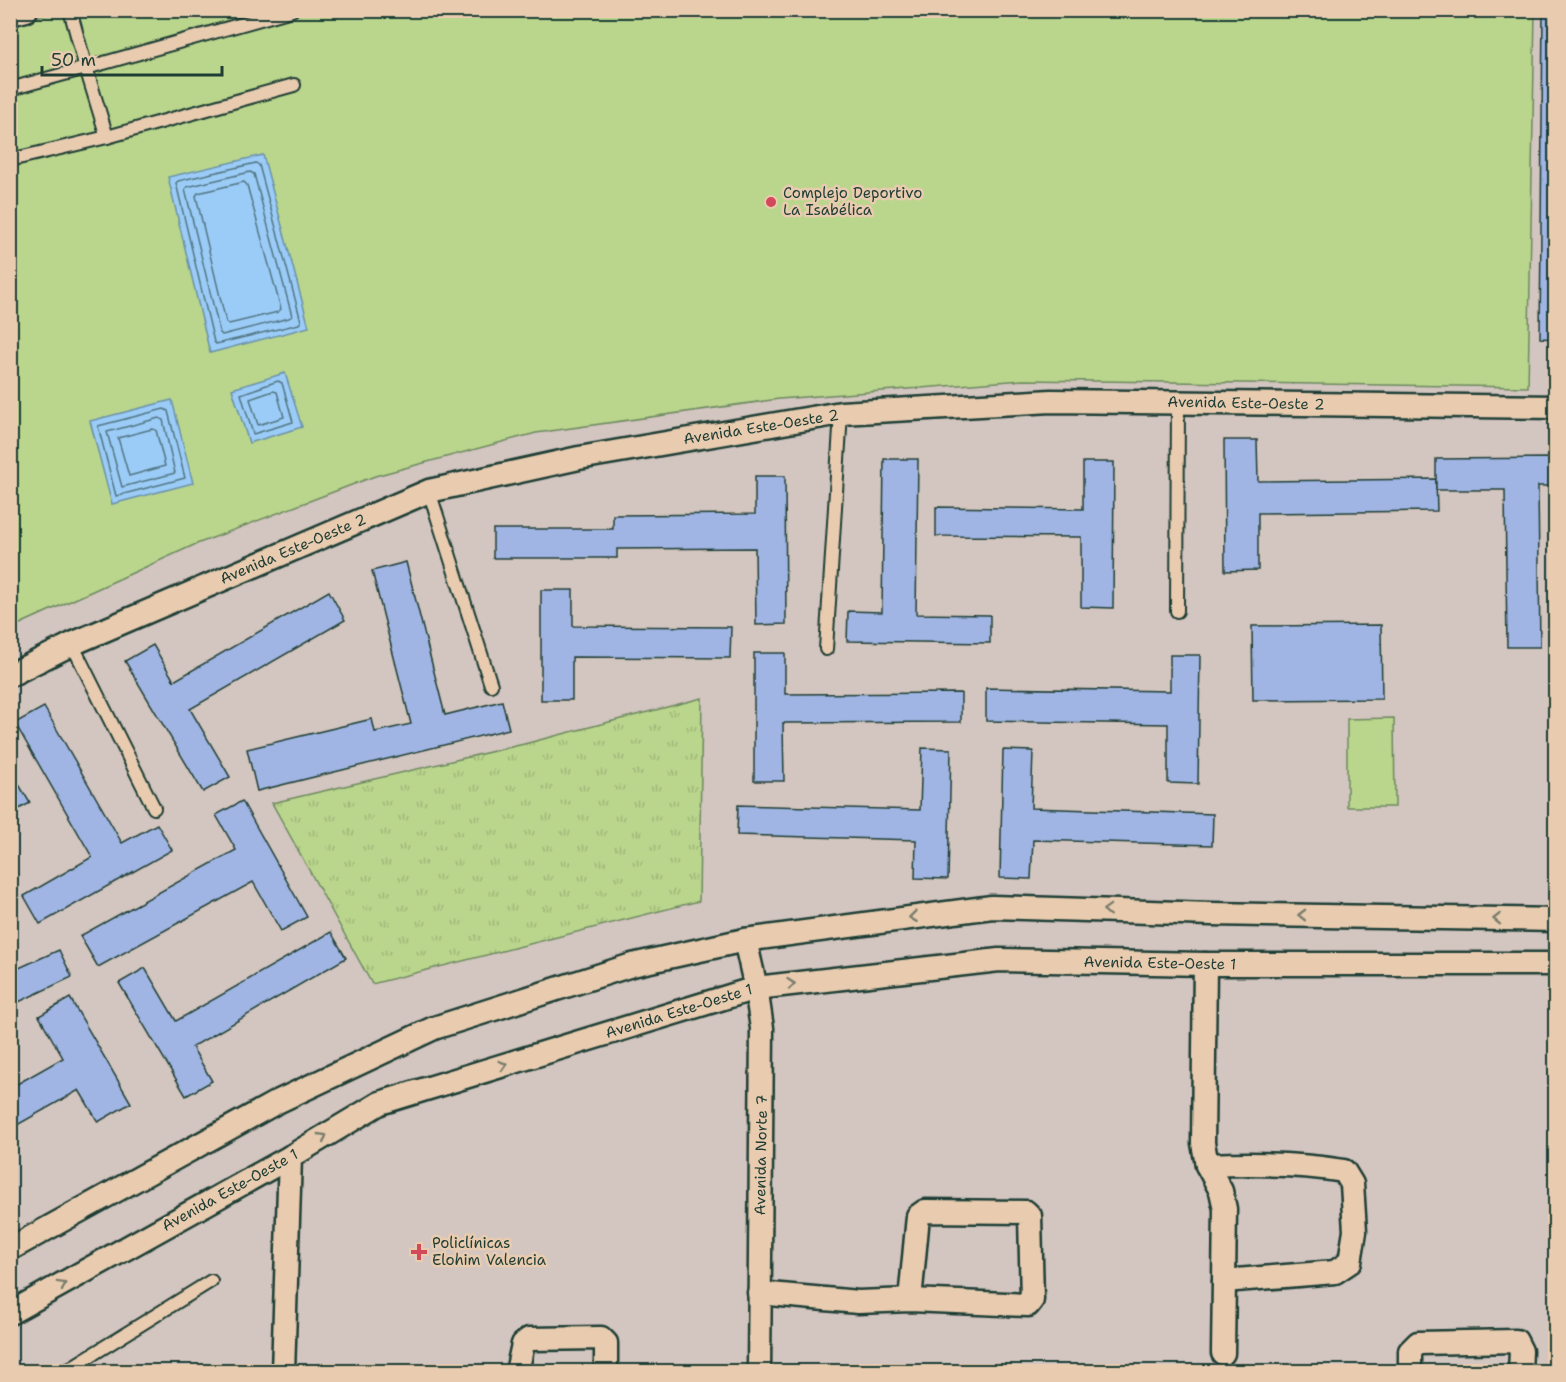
<svg xmlns="http://www.w3.org/2000/svg" width="1566" height="1382" font-family="'Shantell Sans',sans-serif">
  <style>
    .park { fill: url(#park-tufts); stroke: #6c8960; stroke-width: 1.5 }
    .pitch { fill: #bad58c; stroke: #6c8960; stroke-width: 1.5 }
    .water { fill: #9bcbf7; stroke: #6992a9; stroke-width: 1.5 }
    .lines { fill: none; stroke-linecap: round; stroke-linejoin: round }
    .shore { stroke: #517682; stroke-width: 1.5 }
    .building { fill: #a0b5e3; stroke: #1f3d34; stroke-width: 1.5 }
    .lane-casing { stroke: #1f3d34; stroke-width: 16 }
    .street-casing { stroke: #1f3d34; stroke-width: 27 }
    .lane { stroke: #e9ccb0; stroke-width: 12 }
    .street { stroke: #e9ccb0; stroke-width: 22 }
    .oneway { stroke: #7a7d6c }
    .poi-dot { fill: #d1495b; stroke: #e9ccb0; stroke-width: 2 }
    .labels { text-anchor: middle; stroke-width: 5; stroke-linejoin: round; paint-order: stroke }
    .poi-label { font-size: 15px; fill: #1f3d34; stroke: #e9ccb0; text-anchor: start }
    .street-label { font-size: 15px; fill: #1f3d34; stroke: #e9ccb0 }
  </style>
  <defs>
    <pattern id="park-tufts" width="24" height="20" patternUnits="userSpaceOnUse" patternTransform="scale(1.5)"><rect width="24" height="20" fill="#bad58c"/><path d="M3 7l-1-3M5 7V3M7 7l1-3M15 17l-1-3M17 17v-4M19 17l1-3" fill="none" stroke="#9fb879"/></pattern>
  </defs>
  <rect width="100%" height="100%" fill="#d3c5bf"/>
  <filter id="ink" filterUnits="userSpaceOnUse"><feTurbulence type="fractalNoise" baseFrequency=".0167" numOctaves="2"/><feDisplacementMap in="SourceGraphic" scale="12" xChannelSelector="R" yChannelSelector="G"/><feConvolveMatrix kernelMatrix="1 2 1 2 8 2 1 2 1" color-interpolation-filters="sRGB"/></filter>
  <g filter="url(#ink)">
    <!-- park -->
    <polygon class="park" points="702,698 699,901 372,984 272,803 524,744"/>
    <!-- pitch -->
    <g class="pitch">
      <polygon points="66,10 1535,11 1528,387 1023,380 779,399 536,433 375,476 194,545 11,628 10,23"/>
      <polygon points="1394,718 1395,807 1347,807 1347,719"/>
    </g>
    <!-- water -->
    <g class="water">
      <polygon points="263,155 309,327 210,353 168,177"/>
      <polygon points="285,373 302,427 249,443 232,389"/>
      <polygon points="172,400 193,483 112,504 90,421"/>
    </g>
    <g class="lines">
      <!-- shore -->
      <g class="shore">
        <polygon points="256,163 259,165 301,321 299,324 216,344 214,342 176,183 178,181"/>
        <polygon points="250,172 254,174 292,316 289,318 222,335 220,333 185,189 187,187"/>
        <polygon points="244,182 247,185 281,309 278,312 229,324 226,322 196,196 198,193"/>
        <polygon points="278,381 282,383 293,422 253,434 241,394"/>
        <polygon points="273,391 277,392 284,417 258,425 250,399"/>
        <polygon points="164,409 168,411 185,478 116,496 98,426"/>
        <polygon points="159,418 163,420 175,473 122,487 107,432"/>
        <polygon points="152,429 156,430 165,466 129,476 118,438"/>
      </g>
    </g>
    <!-- building -->
    <g class="building">
      <polygon points="1543,10 1556,10 1556,339 1540,338"/>
      <polygon points="1224,440 1257,440 1258,481 1436,479 1437,511 1258,513 1258,570 1225,571"/>
      <polygon points="1556,458 1556,486 1538,486 1540,647 1507,647 1505,490 1436,490 1436,459"/>
      <polygon points="884,459 918,459 916,614 990,615 990,643 847,641 848,611 882,612"/>
      <polygon points="1083,462 1114,462 1113,608 1081,607 1081,537 936,536 936,507 1083,509"/>
      <polygon points="755,476 785,476 786,624 756,625 755,548 617,549 617,558 493,558 493,529 613,529 613,515 755,514"/>
      <polygon points="406,562 445,715 502,701 509,729 257,791 247,749 372,719 375,732 411,724 372,571"/>
      <polygon points="541,590 573,590 573,626 731,627 730,658 572,657 572,700 541,700"/>
      <polygon points="329,591 345,620 190,709 230,777 203,792 125,661 153,645 174,681"/>
      <polygon points="1381,625 1382,699 1253,700 1252,626"/>
      <polygon points="754,653 785,653 785,694 961,693 961,722 783,723 784,781 754,781"/>
      <polygon points="1170,655 1200,655 1198,784 1168,783 1168,724 986,721 986,688 1170,691"/>
      <polygon points="44,707 122,843 157,824 172,850 40,924 24,896 92,857 15,723"/>
      <polygon points="922,748 951,749 948,879 915,878 916,840 737,835 738,805 920,810"/>
      <polygon points="1003,750 1033,751 1031,808 1213,814 1212,845 1033,840 1031,879 1000,878"/>
      <polygon points="15,778 30,803 10,814 10,780"/>
      <polygon points="242,801 307,917 281,931 253,882 98,967 80,936 236,850 216,815"/>
      <polygon points="331,932 346,958 192,1047 212,1081 186,1096 119,983 145,968 176,1021"/>
      <polygon points="59,950 72,977 10,1006 10,972"/>
      <polygon points="70,998 131,1103 98,1122 79,1090 10,1129 10,1088 63,1058 39,1016"/>
    </g>
    <g class="lines">
      <!-- lane casing -->
      <g class="lane-casing">
        <g id="lane">
          <polyline points="10,89 86,68 70,10"/>
          <polyline points="107,137 294,85"/>
          <polyline points="10,160 107,137 86,68 292,10"/>
          <polyline points="429,491 491,685"/>
          <polyline points="1177,611 1178,403"/>
          <polyline points="72,644 154,808"/>
          <polyline points="826,649 841,413"/>
          <polyline points="64,1372 211,1281"/>
        </g>
      </g>
      <!-- street casing -->
      <g class="street-casing">
        <g id="street">
          <polyline points="10,14 26,10"/>
          <polyline points="10,675 72,644 429,491 579,458 841,413 1051,401 1556,407"/>
          <polyline points="745,940 756,988 762,1028 759,1372"/>
          <polyline points="1205,964 1203,1143 1207,1165 1221,1191 1225,1209 1223,1353"/>
          <path d="M 1207,1165 C 1253,1163 1298,1163 1344,1171 L 1352,1184 L 1355,1231 L 1350,1262 L 1335,1272 L 1224,1281"/>
          <polyline points="10,1249 277,1102 434,1028 632,965 745,940 992,907 1212,914 1556,920"/>
          <polyline points="759,1293 858,1302 910,1300 1028,1305 1032,1300 1030,1216 1026,1212 925,1211 918,1216 910,1300"/>
          <polyline points="10,1313 290,1157 380,1103 756,988 999,960 1205,964 1556,964"/>
          <polyline points="283,1372 290,1157"/>
          <polyline points="517,1372 523,1344 529,1339 601,1338 606,1343 606,1372"/>
          <polyline points="1410,1372 1410,1351 1418,1343 1516,1341 1521,1351 1520,1372"/>
        </g>
      </g>
      <!-- lane -->
      <use href="#lane" class="lane"/>
      <!-- street -->
      <use href="#street" class="street"/>
    </g>
    <!-- one-way arrows -->
    <defs><path id="oneway-chevron" d="M-2-3.5L2.5 0L-2 3.5" fill="none" stroke-width="1.6" stroke-linecap="round" stroke-linejoin="round" transform="scale(1.5)"/></defs>
    <g class="oneway">
      <use href="#oneway-chevron" transform="translate(1107 910) rotate(-178)"/>
      <use href="#oneway-chevron" transform="translate(1302 915) rotate(-179)"/>
      <use href="#oneway-chevron" transform="translate(913 917) rotate(173)"/>
      <use href="#oneway-chevron" transform="translate(1497 919) rotate(-179)"/>
      <use href="#oneway-chevron" transform="translate(791 984) rotate(-6)"/>
      <use href="#oneway-chevron" transform="translate(503 1065) rotate(-17)"/>
      <use href="#oneway-chevron" transform="translate(323 1137) rotate(-31)"/>
      <use href="#oneway-chevron" transform="translate(62 1285) rotate(-29)"/>
    </g>
  </g>
  <!-- markers -->
  <g class="poi-dot">
    <circle cx="771" cy="202" r="6"/>
    <path d="M416 1243h6v6h6v6h-6v6h-6v-6h-6v-6h6z"/>
  </g>
  <g class="labels">
    <!-- poi labels -->
    <g class="poi-label">
      <text x="783" y="198">Complejo Deportivo<tspan x="783" dy="17">La Isabélica</tspan></text>
      <text x="432" y="1248">Policlínicas<tspan x="432" dy="17">Elohim Valencia</tspan></text>
    </g>
    <!-- street labels -->
    <g class="street-label">
      <text transform="translate(1246 403) rotate(1)" y="5">Avenida Este-Oeste 2</text>
      <text transform="translate(761 427) rotate(-9)" y="5">Avenida Este-Oeste 2</text>
      <text transform="translate(293 549) rotate(-23)" y="5">Avenida Este-Oeste 2</text>
      <text transform="translate(1160 963) rotate(1)" y="5">Avenida Este-Oeste 1</text>
      <text transform="translate(679 1011) rotate(-17)" y="5">Avenida Este-Oeste 1</text>
      <text transform="translate(761 1155) rotate(-89)" y="5">Avenida Norte 7</text>
      <text transform="translate(230 1190) rotate(-29)" y="5">Avenida Este-Oeste 1</text>
    </g>
  </g>
  <!-- margin -->
  <rect width="1566" height="1382" fill="none" stroke="#e9ccb0" stroke-width="36"/>
  <rect x="18" y="18" width="1530" height="1346" fill="none" stroke="#1f3d34" stroke-width="2" filter="url(#ink)"/>
  <!-- scale -->
  <path d="M42 66v9h180v-9" fill="none" stroke="#1f3d34" stroke-width="3"/>
  <text x="51" y="66" font-size="18" fill="#1f3d34" stroke="#e9ccb0" stroke-width="4.5" paint-order="stroke">50 m</text>
</svg>
